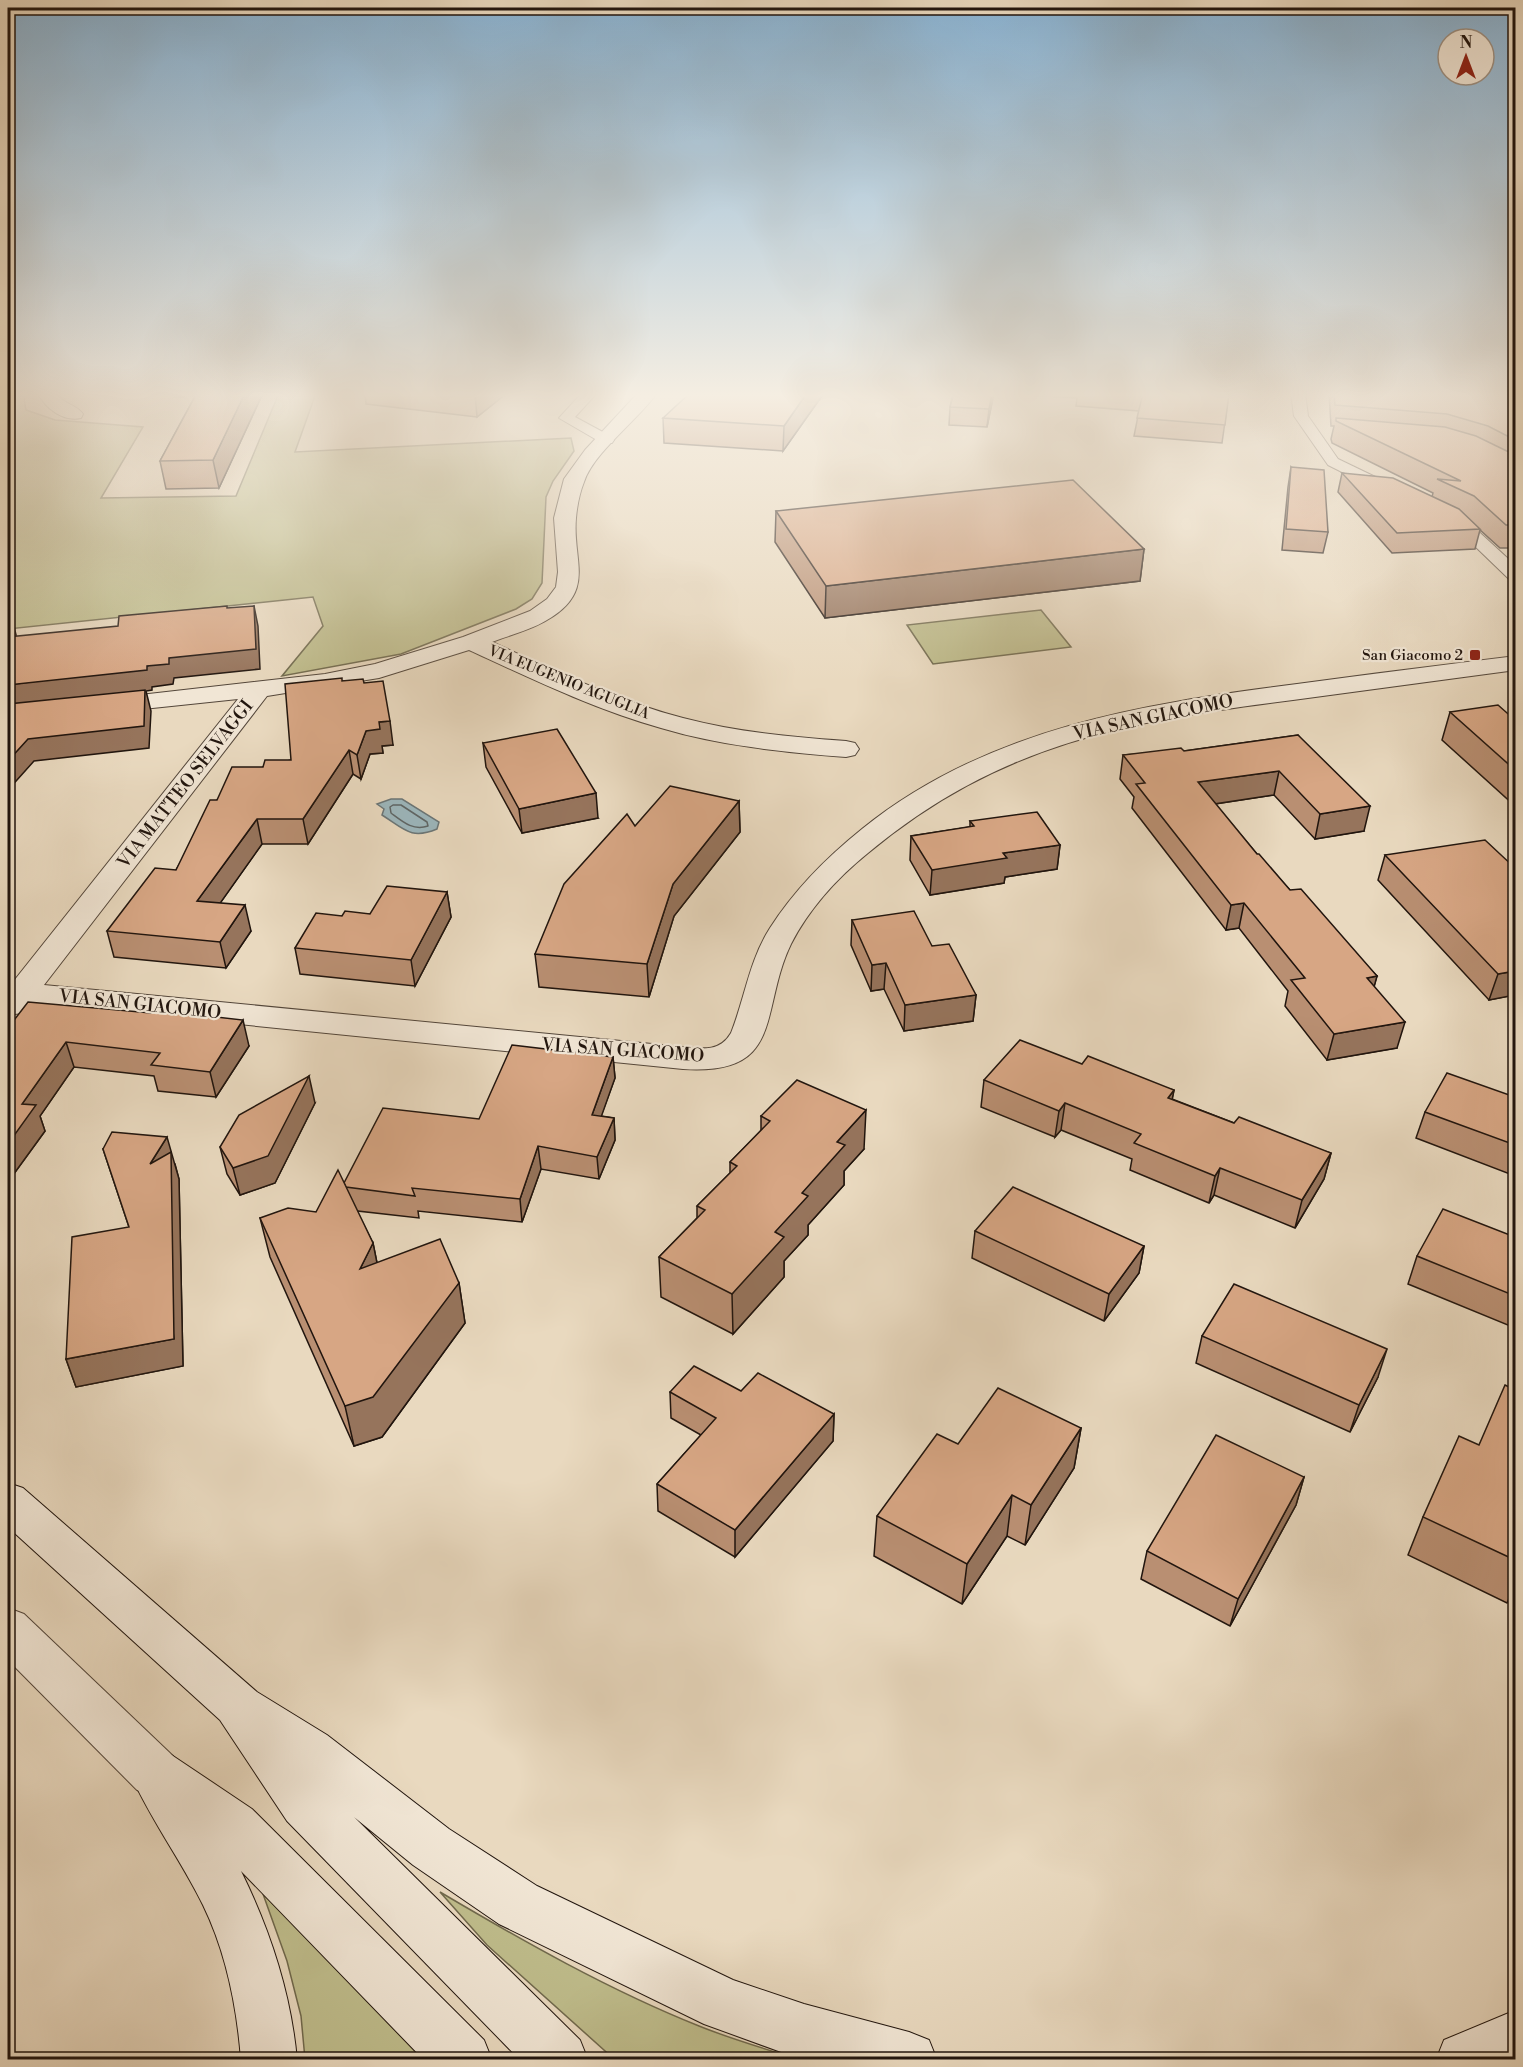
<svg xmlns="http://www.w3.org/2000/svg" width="1523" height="2067" font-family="'Libre Bodoni',serif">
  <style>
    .green { fill: #bfbd8c; stroke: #70694d; stroke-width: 1.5 }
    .water { fill: #9cb7bd; stroke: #6b7677; stroke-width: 1.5 }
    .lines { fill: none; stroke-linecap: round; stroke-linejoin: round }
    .shore { stroke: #5e6666; stroke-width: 1.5 }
    .service-casing { stroke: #53463a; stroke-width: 2 }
    .minor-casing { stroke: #53463a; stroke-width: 2 }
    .secondary-casing { stroke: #21150e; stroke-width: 2 }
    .service { fill: #f1e6d5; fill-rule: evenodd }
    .minor { fill: #f1e6d5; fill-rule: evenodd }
    .secondary { fill: #f1e6d5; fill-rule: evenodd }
    .wall { fill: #b98f72; stroke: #21150e; stroke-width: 1.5 }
    .shaded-wall { fill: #96745c; stroke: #21150e; stroke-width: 1.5 }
    .building { fill: #d7a684; stroke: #21150e; stroke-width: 1.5 }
    .poi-dot { fill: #8f2418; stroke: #f1e6d5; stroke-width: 2 }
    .labels { text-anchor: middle; stroke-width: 4.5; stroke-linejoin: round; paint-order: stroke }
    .far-poi-label { font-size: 15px; fill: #21150e; stroke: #f1e6d5; text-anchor: end }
    .far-street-label { font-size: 15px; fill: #21150e; stroke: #f1e6d5 }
    .street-label { font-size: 18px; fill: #21150e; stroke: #f1e6d5 }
  </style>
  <rect width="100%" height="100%" fill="#e9d9bf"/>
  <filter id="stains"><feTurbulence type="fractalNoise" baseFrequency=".00333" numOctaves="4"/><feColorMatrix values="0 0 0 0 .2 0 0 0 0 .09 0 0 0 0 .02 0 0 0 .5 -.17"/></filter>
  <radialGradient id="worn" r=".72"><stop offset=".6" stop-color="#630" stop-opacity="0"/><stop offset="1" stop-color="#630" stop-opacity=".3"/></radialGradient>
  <!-- green -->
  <g class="green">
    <polygon points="8,393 23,393 26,410 55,420 143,427 101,498 236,496 279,393 316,393 295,452 571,438 574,451 553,481 546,497 542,583 532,599 516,609 401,654 282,676 323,626 313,597 8,629"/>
    <polygon points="1041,610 1071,647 933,664 907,625"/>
    <path d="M 440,1892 C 523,1941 609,1990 699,2026 C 731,2039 765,2049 798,2059 L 614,2059 L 487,1945 Z"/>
    <polygon points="263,1894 341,1966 429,2059 305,2059 301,2016 287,1961"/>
  </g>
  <!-- water -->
  <path class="water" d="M 391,799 L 402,799 L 439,822 L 437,829 C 411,840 404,829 382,815 L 384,809 L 377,804 Z"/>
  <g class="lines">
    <!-- shore -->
    <path class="shore" d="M 393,805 L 401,805 L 427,822 L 428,826 C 413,831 403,822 391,813 L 390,807 Z"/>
    <!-- service casing -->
    <g class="service-casing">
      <g id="service">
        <polygon points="582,393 597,393 575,417 612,437 614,440 612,443 602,443 559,418"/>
        <polygon points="1291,393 1305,393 1308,416 1338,459 1394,486 1396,489 1394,492 1382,492 1328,465 1294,416"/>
        <polygon points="1451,514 1467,521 1516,566 1516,581 1510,580 1455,527 1443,519"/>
      </g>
    </g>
    <!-- minor casing -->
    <g class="minor-casing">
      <g id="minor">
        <path d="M 38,393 L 56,393 C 62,404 76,404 83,414 L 81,418 C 63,422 45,408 38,393 Z"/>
        <path d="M 638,393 L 657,393 C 639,419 593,453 584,482 C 580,492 577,506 576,518 C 572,561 597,591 547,620 C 531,630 510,635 492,642 C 554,670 617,701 683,718 C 736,732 791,737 846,741 L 855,743 L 859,749 L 855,755 L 846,757 C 784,752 721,746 661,728 C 594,709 532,679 469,650 L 379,678 L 267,696 L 44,985 L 683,1047 C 702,1049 720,1052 731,1033 C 745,998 749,961 770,928 C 795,889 826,858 862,829 C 987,728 1142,704 1297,684 C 1370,674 1442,665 1516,656 L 1516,670 C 1441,680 1367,690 1293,700 C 1128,721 1000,743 868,853 C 837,878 809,909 791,944 C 759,1010 786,1076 683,1069 L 30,1003 L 22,1013 L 8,1015 L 8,981 L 13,982 L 238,699 L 105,713 L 96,710 L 92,705 L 96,700 L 325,674 L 375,664 L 463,637 L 530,611 L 547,599 L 556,587 L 558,572 L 554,518 L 564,479 L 585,450 Z"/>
        <polygon points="8,1608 24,1614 173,1756 180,1773 173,1790 155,1797 137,1790 8,1660"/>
      </g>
    </g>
    <!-- secondary casing -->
    <g class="secondary-casing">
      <g id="secondary">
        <polygon points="8,1483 23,1488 257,1692 327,1735 449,1829 537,1886 733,1980 804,2004 909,2032 929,2040 937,2060 803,2060 704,2024 499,1924 413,1865 354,1817 580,2040 588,2060 520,2060 287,1821 220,1720 8,1527"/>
        <path d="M 155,1749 L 173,1756 L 252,1809 L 484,2040 L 492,2060 L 424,2060 L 241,1871 C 270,1930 291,1993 297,2060 L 241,2060 C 237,2007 226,1952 203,1905 C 181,1860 150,1819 130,1773 L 137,1756 Z"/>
        <polygon points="1516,2010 1516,2060 1436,2060 1444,2040"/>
      </g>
    </g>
    <!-- service -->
    <use href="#service" class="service"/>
    <!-- minor -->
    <use href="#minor" class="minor"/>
    <!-- secondary -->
    <use href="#secondary" class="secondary"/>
  </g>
  <!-- wall -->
  <g class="wall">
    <polygon points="160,393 263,393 219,488 166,489 160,461 195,396 174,397 173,395 160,395"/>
    <polygon points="365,393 507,393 477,417 366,404"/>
    <polygon points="824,393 783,451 664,443 663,418"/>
    <polygon points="928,393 1229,393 1222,443 1134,436 1139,411 1076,406 1077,398 994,393 987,427 949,425 950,407 953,394"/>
    <polygon points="1329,393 1515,393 1515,548 1500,548 1480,530 1475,549 1392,553 1338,492 1342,473 1432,497 1433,493 1332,443 1331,439 1334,426 1331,426"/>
    <polygon points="1291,467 1328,532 1323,553 1282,550 1288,487"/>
    <polygon points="776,511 1144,549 1140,581 825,618 775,542"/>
    <polygon points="342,681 364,683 393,745 382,746 383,753 370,754 361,779 353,774 308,844 262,844 220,903 251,931 226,968 114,957 107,931 176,870 217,800 263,767 291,760"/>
    <polygon points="1450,712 1515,720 1515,806 1442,740"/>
    <polygon points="1298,735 1364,831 1315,839 1274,795 1215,804 1257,854 1290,890 1377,976 1374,986 1397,1048 1327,1060 1285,1006 1288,991 1239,928 1226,930 1132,808 1134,797 1120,779 1123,755 1184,751"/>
    <polygon points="483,743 598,818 522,833 486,767"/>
    <polygon points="739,801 740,832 674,916 649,997 539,987 535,954 635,826"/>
    <polygon points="970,821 1060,845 1057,869 1005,877 1004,883 930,895 910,860 911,836 970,827"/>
    <polygon points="1385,855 1515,868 1515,995 1489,1000 1378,880"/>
    <polygon points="447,892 451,917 415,986 300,974 295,948 342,916 370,914"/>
    <polygon points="852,920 932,946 976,995 973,1021 904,1031 884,989 871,991 851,945"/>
    <polygon points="151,1013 249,1046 216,1097 158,1091 154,1076 74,1067 40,1116 45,1131 8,1182 8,1028"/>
    <polygon points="613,1057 615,1078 601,1116 614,1118 615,1140 599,1179 541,1169 522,1222 418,1211 419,1218 357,1211 373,1243 377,1263 459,1283 465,1323 382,1437 354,1446 270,1257 260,1218 316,1212 344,1183"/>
    <polygon points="1082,1064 1174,1090 1172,1099 1234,1123 1331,1153 1324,1179 1295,1228 1214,1195 1209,1203 1130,1170 1132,1159 1061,1130 1055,1137 981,1107 984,1080"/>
    <polygon points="1515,1097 1515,1176 1416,1138 1425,1112"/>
    <polygon points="315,1103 275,1183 240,1195 227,1174 220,1147"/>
    <polygon points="761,1116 864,1149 844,1171 844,1185 808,1225 808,1235 784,1261 784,1277 733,1334 661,1297 659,1257 697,1218 697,1206 730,1173 730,1162 761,1131"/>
    <polygon points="103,1149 175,1164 179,1179 183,1366 76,1387 66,1359 129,1227"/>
    <polygon points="975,1231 1144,1246 1139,1273 1104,1321 972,1258"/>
    <polygon points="1515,1237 1515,1328 1408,1284 1417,1256"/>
    <polygon points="1202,1336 1378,1377 1350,1432 1196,1363"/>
    <polygon points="1515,1390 1515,1585 1507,1603 1408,1555 1423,1517 1479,1445"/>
    <polygon points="741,1391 834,1414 833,1441 735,1557 658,1511 657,1484 701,1435 671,1418 670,1392"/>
    <polygon points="1081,1428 1074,1468 1025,1545 1007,1536 962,1604 874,1556 877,1516 958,1444"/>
    <polygon points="1304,1477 1296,1505 1230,1626 1141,1579 1147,1551"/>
  </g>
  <!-- shaded-wall -->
  <g class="shaded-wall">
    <polygon points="245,393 263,393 219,488 213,460"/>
    <polygon points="475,393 507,393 477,417"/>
    <polygon points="807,393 824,393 783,451 784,426"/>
    <polygon points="992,393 994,393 987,427 989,409"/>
    <polygon points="1144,549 1140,581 825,618 826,586"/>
    <polygon points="254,606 258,626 260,669 174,678 173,684 152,687 152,690 146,691 151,711 149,748 34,761 8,790 8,685 147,666 169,658"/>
    <polygon points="11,617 17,638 8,637"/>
    <polygon points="390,721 393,745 382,746 383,753 370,754 361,779 357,755 366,731 379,722"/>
    <polygon points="349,750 353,774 308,844 303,819"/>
    <polygon points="1279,771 1274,795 1194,807 1198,782"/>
    <polygon points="596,793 598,818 522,833 519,809"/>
    <polygon points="739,801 740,832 674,916 649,997 647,964 673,884"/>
    <polygon points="1370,806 1364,831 1315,839 1320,814"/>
    <polygon points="257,819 262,844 204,926 197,901"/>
    <polygon points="1060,845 1057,869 1005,877 1004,883 930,895 932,870 1003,853"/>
    <polygon points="447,892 451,917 415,986 411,960"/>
    <polygon points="1244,903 1239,928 1226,930 1231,905"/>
    <polygon points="245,905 251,931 226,968 220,942"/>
    <polygon points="886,963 884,989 871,991 872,965"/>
    <polygon points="1515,971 1515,995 1489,1000 1498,974"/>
    <polygon points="1377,976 1370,1002 1367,978"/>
    <polygon points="976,995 973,1021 904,1031 905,1005"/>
    <polygon points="243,1020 249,1046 216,1097 210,1072"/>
    <polygon points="1405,1022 1397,1048 1327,1060 1334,1034"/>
    <polygon points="66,1042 74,1067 40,1116 45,1131 8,1182 8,1144 22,1104"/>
    <polygon points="613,1057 615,1078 594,1137 592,1115"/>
    <polygon points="309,1076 315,1103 275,1183 240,1195 233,1168"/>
    <polygon points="1174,1090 1169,1116 1168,1098"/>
    <polygon points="1065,1103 1061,1130 1055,1137 1059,1111"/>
    <polygon points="866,1110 864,1149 844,1171 844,1185 808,1225 808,1235 784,1261 784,1277 733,1334 732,1294 837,1142"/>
    <polygon points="614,1118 615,1140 599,1179 597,1157"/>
    <polygon points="167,1137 179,1179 183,1366 76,1387 66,1359 174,1339 150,1164"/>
    <polygon points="538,1146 541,1169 522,1222 520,1199"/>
    <polygon points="1331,1153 1324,1179 1295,1228 1302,1200"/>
    <polygon points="1220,1168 1214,1195 1209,1203 1215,1176"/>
    <polygon points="373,1243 381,1283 360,1269"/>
    <polygon points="1144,1246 1139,1273 1104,1321 1109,1294"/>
    <polygon points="459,1283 465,1323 382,1437 354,1446 345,1406"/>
    <polygon points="1387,1349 1378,1377 1350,1432 1359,1405"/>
    <polygon points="834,1414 833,1441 735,1557 735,1530"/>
    <polygon points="1081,1428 1074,1468 1025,1545 1031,1505"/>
    <polygon points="1304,1477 1296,1505 1230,1626 1238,1599"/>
    <polygon points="1012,1495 1007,1536 962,1604 967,1564"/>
  </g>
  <!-- building -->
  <g class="building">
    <polygon points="197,393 245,393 213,460 160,461"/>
    <polygon points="690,393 807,393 784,426 663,418"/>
    <polygon points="954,393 992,393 989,409 950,407"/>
    <polygon points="1139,393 1229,393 1225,425 1137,418 1143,393"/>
    <polygon points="1334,393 1515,393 1515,440 1488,426 1447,414 1335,405"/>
    <polygon points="1336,418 1445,427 1476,436 1515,455 1515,525 1506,525 1474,496 1437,479 1461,481 1336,421"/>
    <polygon points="1291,467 1324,470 1328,532 1286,529"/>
    <polygon points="1342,473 1393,478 1459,509 1480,529 1397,533"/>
    <polygon points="1073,480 1144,549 826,586 776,511"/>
    <polygon points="227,606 227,608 254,606 256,649 169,658 169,664 147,666 147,670 8,685 8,637 118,626 119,616"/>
    <polygon points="11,617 8,636 8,618"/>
    <polygon points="342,678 342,681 363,679 364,683 383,681 390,721 379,722 380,729 366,731 357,755 349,750 303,819 257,819 197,901 245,905 220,942 107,931 155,868 176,870 210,800 217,800 232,767 263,767 265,760 291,760 285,684"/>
    <polygon points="145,690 144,726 28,739 8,761 8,704"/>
    <polygon points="1498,705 1515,720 1515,770 1450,712"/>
    <polygon points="557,729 596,793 519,809 483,743"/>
    <polygon points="1298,735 1370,806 1320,814 1279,771 1198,782 1257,854 1259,854 1290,890 1301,889 1377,976 1367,978 1405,1022 1334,1034 1291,980 1305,978 1244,903 1231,905 1136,784 1145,783 1123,755 1181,748 1184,751"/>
    <polygon points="670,786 739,801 673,884 647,964 535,954 564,884 627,814 635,826"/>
    <polygon points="1037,812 1060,845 1003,853 1007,858 932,870 911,836 974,826 970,821"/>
    <polygon points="1485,840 1515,868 1515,971 1498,974 1385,855"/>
    <polygon points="387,886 447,892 411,960 295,948 316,913 342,916 345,911 370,914"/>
    <polygon points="914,911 932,946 949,944 976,995 905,1005 886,963 872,965 852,920"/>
    <polygon points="28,1002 151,1013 153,1010 243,1020 210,1072 151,1065 160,1053 66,1042 22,1104 36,1105 8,1144 8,1028"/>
    <polygon points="1020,1040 1082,1064 1088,1056 1174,1090 1168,1098 1234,1123 1239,1117 1331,1153 1302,1200 1220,1168 1215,1176 1134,1143 1141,1134 1065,1103 1059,1111 984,1080"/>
    <polygon points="512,1045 613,1057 592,1115 614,1118 597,1157 538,1146 520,1199 412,1188 415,1196 346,1187 344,1183 383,1108 479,1119"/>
    <polygon points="1447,1073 1515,1097 1515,1145 1425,1112"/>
    <polygon points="309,1076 268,1156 233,1168 220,1147 239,1115"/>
    <polygon points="797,1080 866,1110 837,1142 845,1145 802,1193 808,1196 775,1232 784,1237 732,1294 659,1257 705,1210 697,1206 737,1166 730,1162 770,1121 761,1116"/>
    <polygon points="112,1132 167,1137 150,1164 171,1152 174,1339 66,1359 72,1237 129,1227 103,1149"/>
    <polygon points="338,1170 373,1243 360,1269 440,1239 459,1283 373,1397 345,1406 260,1218 288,1208 316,1212"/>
    <polygon points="1013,1187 1144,1246 1109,1294 975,1231"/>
    <polygon points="1443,1209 1515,1237 1515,1296 1417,1256"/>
    <polygon points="1234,1284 1387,1349 1359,1405 1202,1336"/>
    <polygon points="694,1366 741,1391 758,1373 834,1414 735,1530 657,1484 716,1418 670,1392"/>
    <polygon points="1505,1385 1515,1390 1515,1560 1423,1517 1459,1436 1479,1445"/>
    <polygon points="998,1388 1081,1428 1031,1505 1012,1495 967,1564 877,1516 937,1434 958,1444"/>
    <polygon points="1216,1435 1304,1477 1238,1599 1147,1551"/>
  </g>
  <!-- sky -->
  <linearGradient id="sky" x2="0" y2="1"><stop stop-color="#89b5d7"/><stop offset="0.58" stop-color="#f5eee2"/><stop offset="1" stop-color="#f5eee2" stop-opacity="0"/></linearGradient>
  <rect width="1523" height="682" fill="url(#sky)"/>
  <!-- markers -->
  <rect class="poi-dot" x="1469" y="649" width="12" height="12" rx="3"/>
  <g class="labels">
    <!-- far-poi labels -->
    <g class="far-poi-label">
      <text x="1463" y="660">San Giacomo 2</text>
    </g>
    <!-- far-street labels -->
    <g class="far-street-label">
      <text transform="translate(569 682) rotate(22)" y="5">VIA EUGENIO AGUGLIA</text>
    </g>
    <!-- street labels -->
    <g class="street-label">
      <text transform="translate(1153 717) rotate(-12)" y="6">VIA SAN GIACOMO</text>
      <text transform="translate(185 784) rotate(-52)" y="6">VIA MATTEO SELVAGGI</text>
      <text transform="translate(140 1004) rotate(6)" y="6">VIA SAN GIACOMO</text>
      <text transform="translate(623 1050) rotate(4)" y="6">VIA SAN GIACOMO</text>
    </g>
  </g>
  <!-- margin -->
  <rect width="1523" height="2067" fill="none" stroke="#e9d9bf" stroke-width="30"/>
  <rect x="9" y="9" width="1505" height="2049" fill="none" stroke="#21150e" stroke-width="3"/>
  <rect x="15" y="15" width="1493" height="2037" fill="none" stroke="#21150e" stroke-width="1.5"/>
  <!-- north arrow -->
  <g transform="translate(1466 57)"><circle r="28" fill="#f1e6d5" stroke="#9e9285" stroke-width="1.5"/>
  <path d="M0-4.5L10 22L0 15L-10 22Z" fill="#8f2418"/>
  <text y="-9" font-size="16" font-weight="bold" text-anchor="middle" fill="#21150e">N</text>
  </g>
  <rect width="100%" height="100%" filter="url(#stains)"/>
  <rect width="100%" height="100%" fill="url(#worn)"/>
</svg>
